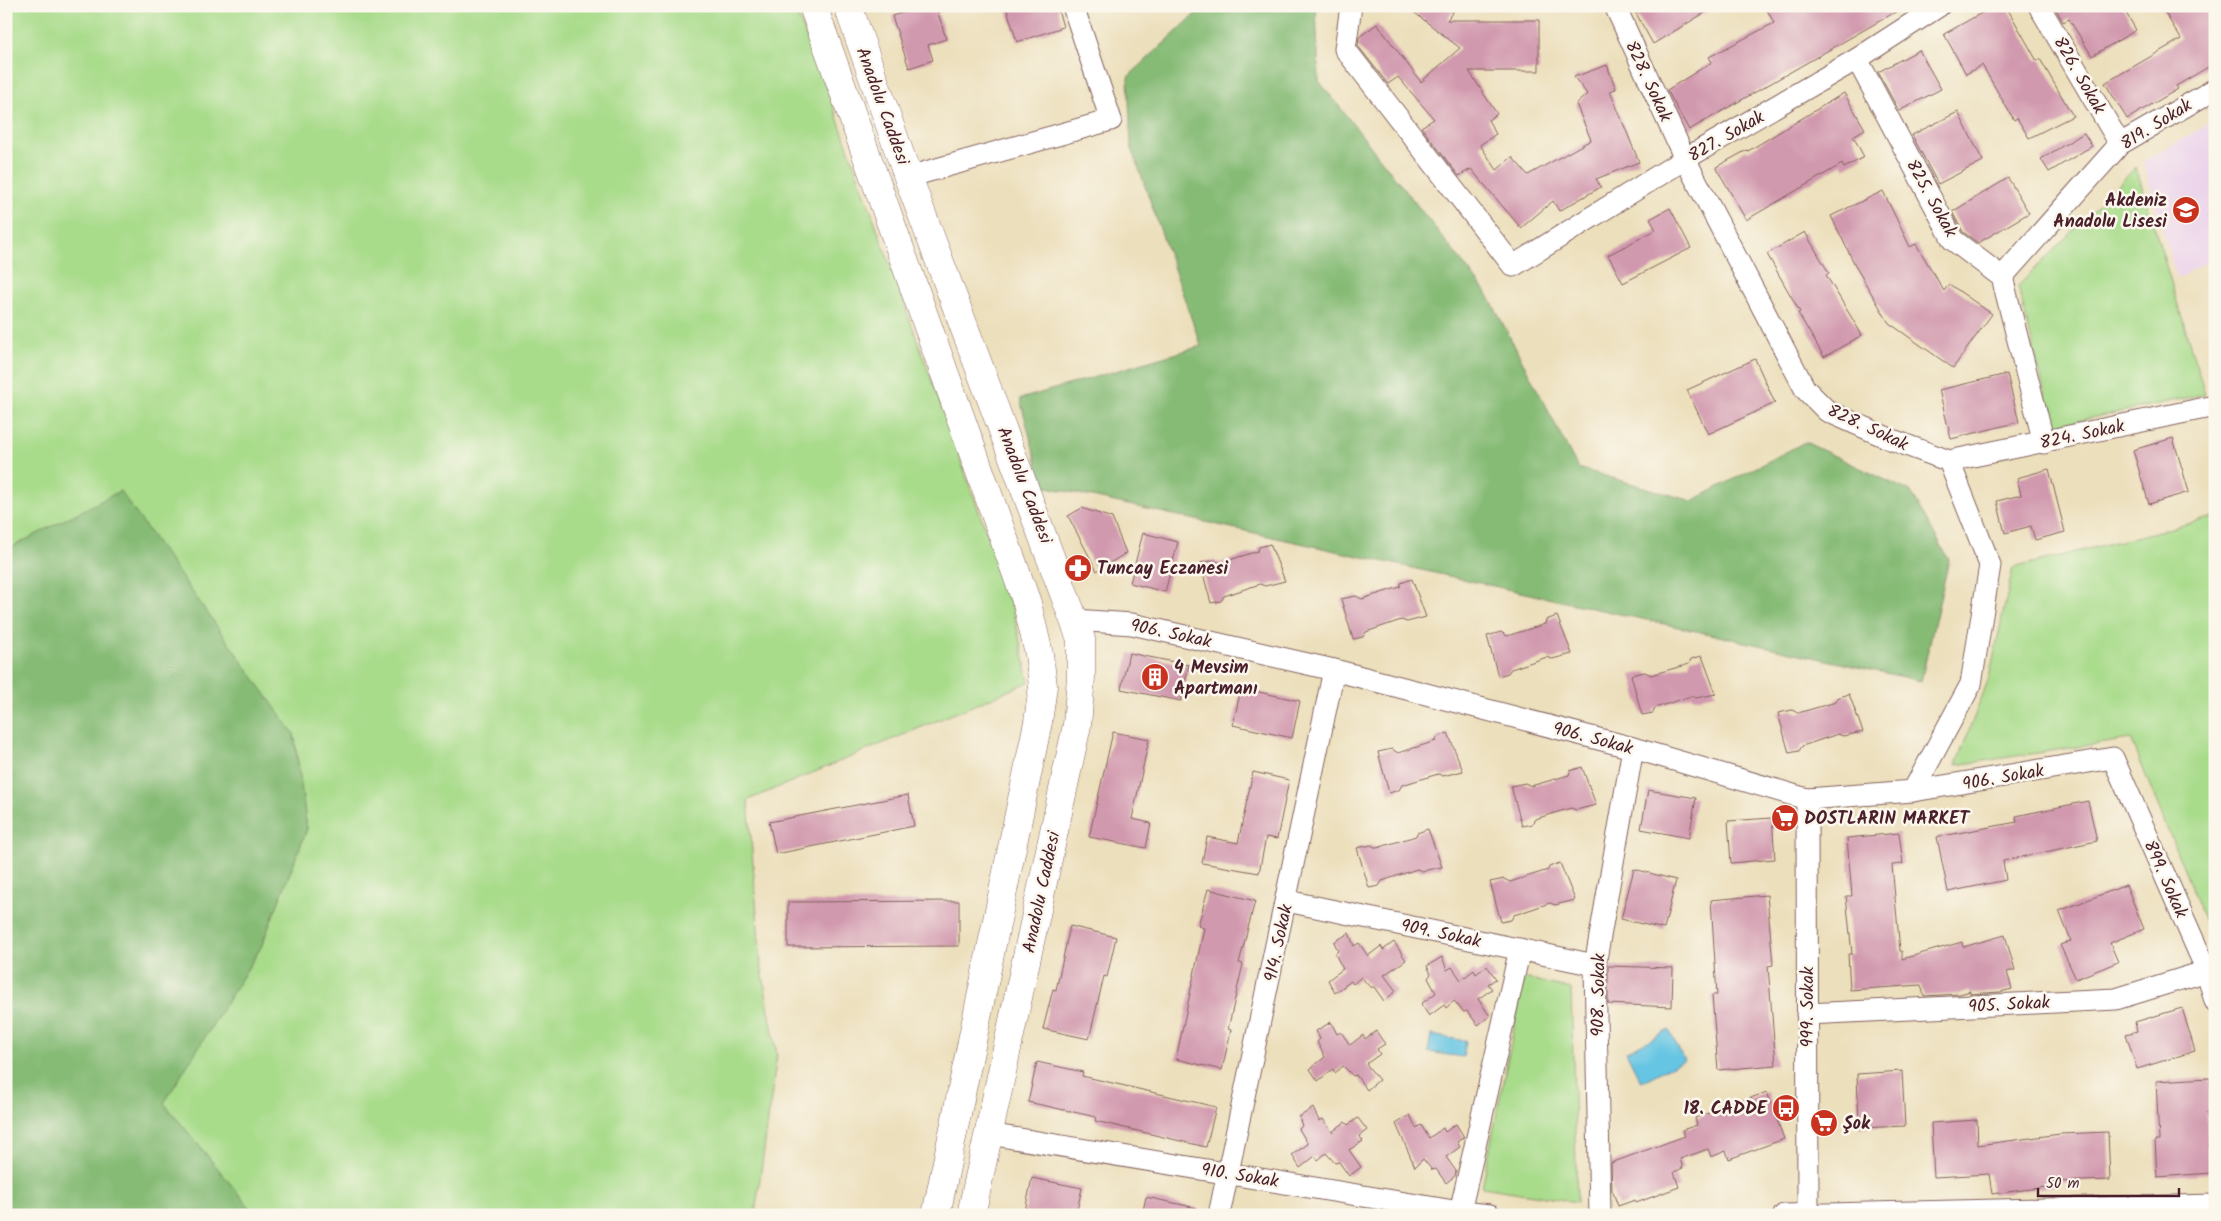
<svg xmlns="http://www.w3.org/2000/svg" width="2221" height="1221" font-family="Kalam,sans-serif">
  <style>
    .built { fill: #ebd1eb }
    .green { fill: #a8db8a; stroke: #797d5a }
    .forest { fill: #86bb76; stroke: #686d50 }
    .water { fill: #65c5e3; stroke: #587287 }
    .building { fill: #d199ae }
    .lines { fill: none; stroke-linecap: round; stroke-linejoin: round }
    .minor-casing { stroke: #83625e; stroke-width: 23 }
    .major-casing { stroke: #83625e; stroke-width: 29 }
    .minor { stroke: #fff; stroke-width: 21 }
    .major { stroke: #fff; stroke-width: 28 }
    .labels { text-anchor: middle; stroke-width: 5; stroke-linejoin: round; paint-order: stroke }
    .street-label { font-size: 18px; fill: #4a1f2b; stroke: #fbf7ec }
    .poi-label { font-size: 18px; font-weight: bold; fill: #4a1f2b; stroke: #fbf7ec; text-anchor: start }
  </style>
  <rect width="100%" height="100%" fill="#fbf7ec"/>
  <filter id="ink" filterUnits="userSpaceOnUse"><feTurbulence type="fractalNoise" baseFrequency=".02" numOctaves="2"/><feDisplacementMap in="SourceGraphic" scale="10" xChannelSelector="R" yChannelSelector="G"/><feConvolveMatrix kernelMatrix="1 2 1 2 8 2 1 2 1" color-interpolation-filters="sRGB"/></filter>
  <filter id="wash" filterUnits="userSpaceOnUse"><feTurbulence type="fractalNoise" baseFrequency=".0096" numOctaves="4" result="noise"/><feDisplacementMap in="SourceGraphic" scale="20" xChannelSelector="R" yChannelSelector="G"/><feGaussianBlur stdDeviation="1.12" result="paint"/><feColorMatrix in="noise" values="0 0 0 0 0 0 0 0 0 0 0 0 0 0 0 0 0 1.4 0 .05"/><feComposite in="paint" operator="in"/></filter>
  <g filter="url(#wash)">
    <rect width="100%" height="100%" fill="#ecdfbc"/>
    <!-- built -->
    <polygon class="built" points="2215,120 2215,257 2177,279 2143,162"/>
    <!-- green -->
    <g class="green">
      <polygon points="6,6 794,6 828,92 990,542 1013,610 1029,682 748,800 761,965 777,1055 755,1215 256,1215 163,1103 261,947 307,829 294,734 13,548 6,550"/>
      <polygon points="2136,167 2205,394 2053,426 2018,286"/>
      <polygon points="2215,517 2215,946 2131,739 1956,765 1989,678 2013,568"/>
      <polygon points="1524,978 1571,989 1577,1202 1482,1187"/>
    </g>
    <!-- forest -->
    <g class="forest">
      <polygon points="1204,6 1316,6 1319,81 1488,295 1578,468 1692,501 1805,442 1911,492 1949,560 1921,681 1043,486 1020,399 1201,346 1131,146 1128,77"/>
      <polygon points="120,491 294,734 307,829 261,947 164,1103 256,1215 6,1215 6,550"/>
    </g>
    <!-- water -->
    <g class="water">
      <polygon points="1669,1030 1684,1060 1641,1082 1626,1052"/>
      <polygon points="1431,1035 1466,1041 1463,1057 1428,1052"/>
    </g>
    <g id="blocks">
      <!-- building -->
      <g class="building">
        <polygon points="923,6 936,6 946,39 928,45 933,60 909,68 892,16"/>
        <polygon points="1006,6 1057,6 1063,27 1017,42"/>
        <polygon points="1406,6 1457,6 1447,20 1539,20 1539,71 1469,71 1497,114 1488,120 1496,134 1480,145 1497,170 1512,157 1528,175 1591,140 1576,104 1587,94 1574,77 1607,65 1616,89 1610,91 1639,162 1596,179 1601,187 1559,211 1553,201 1521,228 1471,169 1459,176 1421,127 1434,119 1398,77 1388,84 1358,46 1359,37 1377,24 1421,82 1460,48"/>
        <polygon points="1632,6 1716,6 1653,44"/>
        <polygon points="1765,6 1906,6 1689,130 1667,90 1712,62 1709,57 1774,23"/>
        <polygon points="1994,6 2006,6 2037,61 2040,59 2073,116 2029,138 2017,118 2014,120 1982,65 1966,74 1944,34"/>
        <polygon points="2054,6 2122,6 2136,30 2092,56 2069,19 2063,22"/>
        <polygon points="2161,6 2215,6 2215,63 2176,86 2178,89 2127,119 2105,83 2181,39"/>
        <polygon points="1919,50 1941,89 1899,111 1878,72"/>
        <polygon points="1844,93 1865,129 1853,136 1864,157 1844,168 1842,164 1746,220 1716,167 1747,150 1748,151"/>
        <polygon points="1958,112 1983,161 1938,184 1912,135"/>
        <polygon points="2084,133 2092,146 2049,172 2041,159"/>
        <polygon points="2008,178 2029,213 1978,243 1963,232 1952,212"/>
        <polygon points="1883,191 1910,247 1916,244 1944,291 1949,284 1992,314 1953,368 1889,323 1857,269 1831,216"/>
        <polygon points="1670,208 1691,248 1623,283 1608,255 1656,230 1650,219"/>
        <polygon points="1805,232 1829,273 1826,275 1862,335 1824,357 1798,313 1800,312 1767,254"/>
        <polygon points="1755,359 1775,403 1708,434 1687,390"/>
        <polygon points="2007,374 2019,422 1951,439 1939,390"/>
        <polygon points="2173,438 2189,492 2149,504 2133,450"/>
        <polygon points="2049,469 2065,532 2035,540 2031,526 2005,533 1997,501 2021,495 2017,478"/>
        <polygon points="1082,508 1112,518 1126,553 1097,571 1068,516"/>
        <polygon points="1143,533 1178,542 1165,592 1130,583"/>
        <polygon points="1270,544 1285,581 1265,586 1260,584 1224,596 1221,601 1211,603 1200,563 1214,560 1220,563 1258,551 1259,547"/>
        <polygon points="1412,579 1426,617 1407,622 1401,620 1366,632 1363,637 1353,639 1341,599 1356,596 1362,599 1400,587 1401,583"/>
        <polygon points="1557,616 1572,654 1552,659 1547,657 1511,669 1508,673 1498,676 1487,636 1501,632 1507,636 1545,624 1546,620"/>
        <polygon points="1129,653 1189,665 1181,701 1121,689"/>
        <polygon points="1702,656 1716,694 1696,698 1691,696 1655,708 1653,713 1642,715 1631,675 1645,672 1651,675 1689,664 1691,659"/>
        <polygon points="1241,688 1300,701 1292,738 1233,725"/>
        <polygon points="1849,694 1863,732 1843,736 1838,734 1802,746 1799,751 1789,753 1778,713 1792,710 1798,713 1836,702 1837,698"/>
        <polygon points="1113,732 1149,739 1132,819 1151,823 1146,848 1089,837"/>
        <polygon points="1448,733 1463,771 1443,776 1438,774 1402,785 1399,790 1389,793 1378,752 1392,749 1398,753 1436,741 1437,737"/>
        <polygon points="1582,767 1596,805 1576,810 1571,808 1535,819 1532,824 1522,826 1511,786 1525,783 1531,786 1569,775 1570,771"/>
        <polygon points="1253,772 1289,780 1277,839 1266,837 1259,873 1202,863 1207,837 1238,843"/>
        <polygon points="1648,790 1696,798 1689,838 1641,829"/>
        <polygon points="908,795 914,826 776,854 769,822"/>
        <polygon points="2088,801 2097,841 2003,861 2006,880 1948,892 1937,837 2017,822 2016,816"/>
        <polygon points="1772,818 1775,859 1731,863 1728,821"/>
        <polygon points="1428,829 1442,867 1422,871 1417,869 1382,881 1379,886 1369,888 1357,848 1371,845 1377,848 1416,836 1417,833"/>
        <polygon points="1899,833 1903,864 1892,865 1900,951 1902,951 1902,959 1962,942 1963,947 2005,935 2015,970 2007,972 2012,989 2000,992 1970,994 1970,991 1960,994 1924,996 1921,985 1850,990 1848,954 1852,954 1846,896 1852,896 1847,838"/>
        <polygon points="1560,863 1575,900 1555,905 1550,903 1514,915 1511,920 1501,922 1490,882 1504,879 1510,882 1548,870 1549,867"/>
        <polygon points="1634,869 1676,880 1664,929 1621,919"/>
        <polygon points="2126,885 2144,929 2110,943 2118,962 2076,979 2060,945 2071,941 2059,911"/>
        <polygon points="1208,889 1255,901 1239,963 1243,964 1228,1029 1231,1030 1222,1070 1176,1059 1204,928 1198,926"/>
        <polygon points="1767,895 1773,965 1768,966 1776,1065 1718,1070 1712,995 1717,995 1711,900"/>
        <polygon points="959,901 959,946 788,947 788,902"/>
        <polygon points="1070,926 1116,937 1107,977 1104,976 1089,1039 1043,1029 1053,989 1056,990"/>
        <polygon points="1349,933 1354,946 1359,943 1368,956 1381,946 1383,950 1394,942 1406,960 1384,975 1396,991 1384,1001 1374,987 1370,987 1361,977 1353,984 1351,981 1335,993 1328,980 1343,969 1335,954 1338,951 1334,942"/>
        <polygon points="1442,957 1447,970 1452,967 1461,980 1474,970 1476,974 1487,966 1496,979 1488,984 1492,989 1478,999 1490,1016 1478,1025 1467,1011 1464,1012 1454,1001 1446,1008 1444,1005 1429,1016 1421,1004 1436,993 1428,978 1431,974 1427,966"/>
        <polygon points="1608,966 1673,968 1672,1007 1608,1004"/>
        <polygon points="2182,1008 2195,1051 2137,1069 2126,1034 2137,1031 2135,1022"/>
        <polygon points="1331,1022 1337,1034 1341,1032 1350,1045 1363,1035 1365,1039 1376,1031 1385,1044 1377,1049 1380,1054 1366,1064 1379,1080 1367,1090 1356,1075 1353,1076 1343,1066 1335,1073 1333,1069 1318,1081 1310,1069 1325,1057 1317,1042 1320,1039 1316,1031"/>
        <polygon points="1037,1062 1083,1072 1082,1076 1216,1107 1206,1147 1095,1121 1096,1117 1028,1102"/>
        <polygon points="1902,1071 1905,1126 1859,1128 1857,1074"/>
        <polygon points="2210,1078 2211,1113 2207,1113 2211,1173 2157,1177 2155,1140 2159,1140 2156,1081"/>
        <polygon points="1767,1092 1784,1139 1729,1159 1726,1151 1711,1157 1708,1149 1680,1159 1683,1168 1674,1172 1679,1187 1636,1203 1635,1200 1618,1206 1612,1190 1611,1163 1685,1136 1682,1130 1697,1125 1695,1118"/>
        <polygon points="1313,1108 1319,1121 1323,1119 1332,1132 1345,1122 1348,1125 1358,1118 1367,1130 1359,1136 1363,1141 1349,1150 1361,1167 1349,1176 1339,1162 1335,1163 1326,1153 1318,1160 1315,1156 1300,1168 1292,1155 1308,1144 1299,1129 1302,1126 1299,1117"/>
        <polygon points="1410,1115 1416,1128 1421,1125 1429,1138 1443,1128 1445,1132 1456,1124 1464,1137 1457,1142 1460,1147 1446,1157 1456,1171 1455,1176 1446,1183 1436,1169 1432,1170 1423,1159 1415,1167 1396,1124"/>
        <polygon points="1977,1120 1978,1145 2060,1134 2108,1132 2110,1180 2053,1182 2054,1186 1992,1194 1989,1174 1934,1177 1931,1123"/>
        <polygon points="1032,1178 1082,1188 1076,1215 1024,1215"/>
        <polygon points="1146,1197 1197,1208 1196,1215 1142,1215"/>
      </g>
    </g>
  </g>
  <g filter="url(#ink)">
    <use href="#blocks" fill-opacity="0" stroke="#83625e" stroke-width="1"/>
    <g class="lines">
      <!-- minor casing -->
      <g class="minor-casing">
        <g id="minor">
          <polyline points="1351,6 1345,49 1513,266 1685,159 1857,59 1939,6"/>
          <polyline points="1615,6 1685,159 1805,389 1827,411 1890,439 1949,461 1990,565 1971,684 1913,791"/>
          <polyline points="2039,6 2120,144"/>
          <polyline points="1857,59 1953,240 2002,277 2044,443"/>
          <polyline points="908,177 1111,120 1073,6"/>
          <polyline points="2002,277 2120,144 2215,89"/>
          <polyline points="1949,461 2215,406"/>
          <polyline points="1075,620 1132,624 1334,670 1633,748 1807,799 1913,791 2113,758 2207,971 2215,1001"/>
          <polyline points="1807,799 1808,1215"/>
          <polyline points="1287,901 1595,965"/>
          <polyline points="1807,1014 2116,999 2207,971"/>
          <polyline points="989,1134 1460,1212 1490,1215"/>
          <polyline points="1460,1212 1520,949"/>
          <polyline points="1219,1215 1334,670"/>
          <polyline points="1600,1215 1595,965 1633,748"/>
          <polyline points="1784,1215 2215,1205"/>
        </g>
      </g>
      <!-- major casing -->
      <g class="major-casing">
        <g id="major">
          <polyline points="813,6 1027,603 1039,654 1043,686 1038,722 936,1215"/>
          <polyline points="848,6 908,177 1081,639 1081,677 1077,725 971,1215"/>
        </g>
      </g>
      <!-- minor -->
      <use href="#minor" class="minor"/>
      <!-- major -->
      <use href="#major" class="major"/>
    </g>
  </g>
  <!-- icons -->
  <defs>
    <g id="school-disc" transform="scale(1.4375)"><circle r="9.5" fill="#c8321e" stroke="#fbf7ec"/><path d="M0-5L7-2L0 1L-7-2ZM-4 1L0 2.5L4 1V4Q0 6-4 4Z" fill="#fff"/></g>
    <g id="pharmacy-disc" transform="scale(1.4375)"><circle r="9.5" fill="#c8321e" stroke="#fbf7ec"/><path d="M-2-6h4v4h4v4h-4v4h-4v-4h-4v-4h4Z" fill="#fff"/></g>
    <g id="building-disc" transform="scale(1.4375)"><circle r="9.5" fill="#c8321e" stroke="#fbf7ec"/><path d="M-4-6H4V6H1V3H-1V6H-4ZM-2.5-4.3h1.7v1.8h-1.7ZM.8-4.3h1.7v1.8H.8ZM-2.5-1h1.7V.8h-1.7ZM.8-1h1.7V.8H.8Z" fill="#fff"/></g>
    <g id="supermarket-disc" transform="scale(1.4375)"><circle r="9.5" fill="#c8321e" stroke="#fbf7ec"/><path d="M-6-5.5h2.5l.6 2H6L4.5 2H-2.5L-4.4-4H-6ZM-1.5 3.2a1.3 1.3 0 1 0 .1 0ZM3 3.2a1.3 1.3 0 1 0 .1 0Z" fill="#fff"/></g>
    <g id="bus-disc" transform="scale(1.4375)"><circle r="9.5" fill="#c8321e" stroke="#fbf7ec"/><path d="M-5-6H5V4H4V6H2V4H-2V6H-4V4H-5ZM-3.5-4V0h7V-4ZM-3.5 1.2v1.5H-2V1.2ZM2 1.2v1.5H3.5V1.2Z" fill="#fff"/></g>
  </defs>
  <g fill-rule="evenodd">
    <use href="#school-disc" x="2186" y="210"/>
    <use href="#pharmacy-disc" x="1078" y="568"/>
    <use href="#building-disc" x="1155" y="677"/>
    <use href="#supermarket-disc" x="1785" y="818"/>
    <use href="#bus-disc" x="1786" y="1108"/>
    <use href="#supermarket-disc" x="1824" y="1123"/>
  </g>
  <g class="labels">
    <!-- street labels -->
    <g class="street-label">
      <text transform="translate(2080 75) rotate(60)" y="6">826. Sokak</text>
      <text transform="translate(1649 81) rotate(65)" y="6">828. Sokak</text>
      <text transform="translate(883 106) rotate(70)" y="6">Anadolu Caddesi</text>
      <text transform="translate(2156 124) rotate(-32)" y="6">819. Sokak</text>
      <text transform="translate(1726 136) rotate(-30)" y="6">827. Sokak</text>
      <text transform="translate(1932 198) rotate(61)" y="6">825. Sokak</text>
      <text transform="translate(1868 427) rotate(25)" y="6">828. Sokak</text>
      <text transform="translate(2082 434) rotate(-12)" y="6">824. Sokak</text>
      <text transform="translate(1025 485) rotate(69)" y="6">Anadolu Caddesi</text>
      <text transform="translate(1171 633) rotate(12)" y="6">906. Sokak</text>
      <text transform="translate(1593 738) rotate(15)" y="6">906. Sokak</text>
      <text transform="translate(2003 777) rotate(-10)" y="6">906. Sokak</text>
      <text transform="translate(2166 879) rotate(66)" y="6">899. Sokak</text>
      <text transform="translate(1041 892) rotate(-78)" y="6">Anadolu Caddesi</text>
      <text transform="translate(1441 933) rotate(12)" y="6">909. Sokak</text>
      <text transform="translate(1278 943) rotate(-78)" y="6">914. Sokak</text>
      <text transform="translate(1598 995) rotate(-89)" y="6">908. Sokak</text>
      <text transform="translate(2009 1004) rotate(-3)" y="6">905. Sokak</text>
      <text transform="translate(1807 1007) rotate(-90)" y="6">999. Sokak</text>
      <text transform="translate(1240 1175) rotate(9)" y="6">910. Sokak</text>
    </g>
    <!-- poi labels -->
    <g class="poi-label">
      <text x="2167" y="206" text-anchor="end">Akdeniz<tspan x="2167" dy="21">Anadolu Lisesi</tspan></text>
      <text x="1097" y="574">Tuncay Eczanesi</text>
      <text x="1174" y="673">4 Mevsim<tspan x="1174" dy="21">Apartmanı</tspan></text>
      <text x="1804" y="824">DOSTLARIN MARKET</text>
      <text x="1767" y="1114" text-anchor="end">18. CADDE</text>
      <text x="1843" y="1129">Şok</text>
    </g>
  </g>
  <!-- margin -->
  <rect width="2221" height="1221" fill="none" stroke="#fbf7ec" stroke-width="25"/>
  <!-- scale -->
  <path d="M2038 1188v8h141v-8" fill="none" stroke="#4a1f2b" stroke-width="2.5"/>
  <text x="2046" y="1188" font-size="15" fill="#4a1f2b" stroke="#fbf7ec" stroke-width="4" paint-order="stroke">50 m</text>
</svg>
